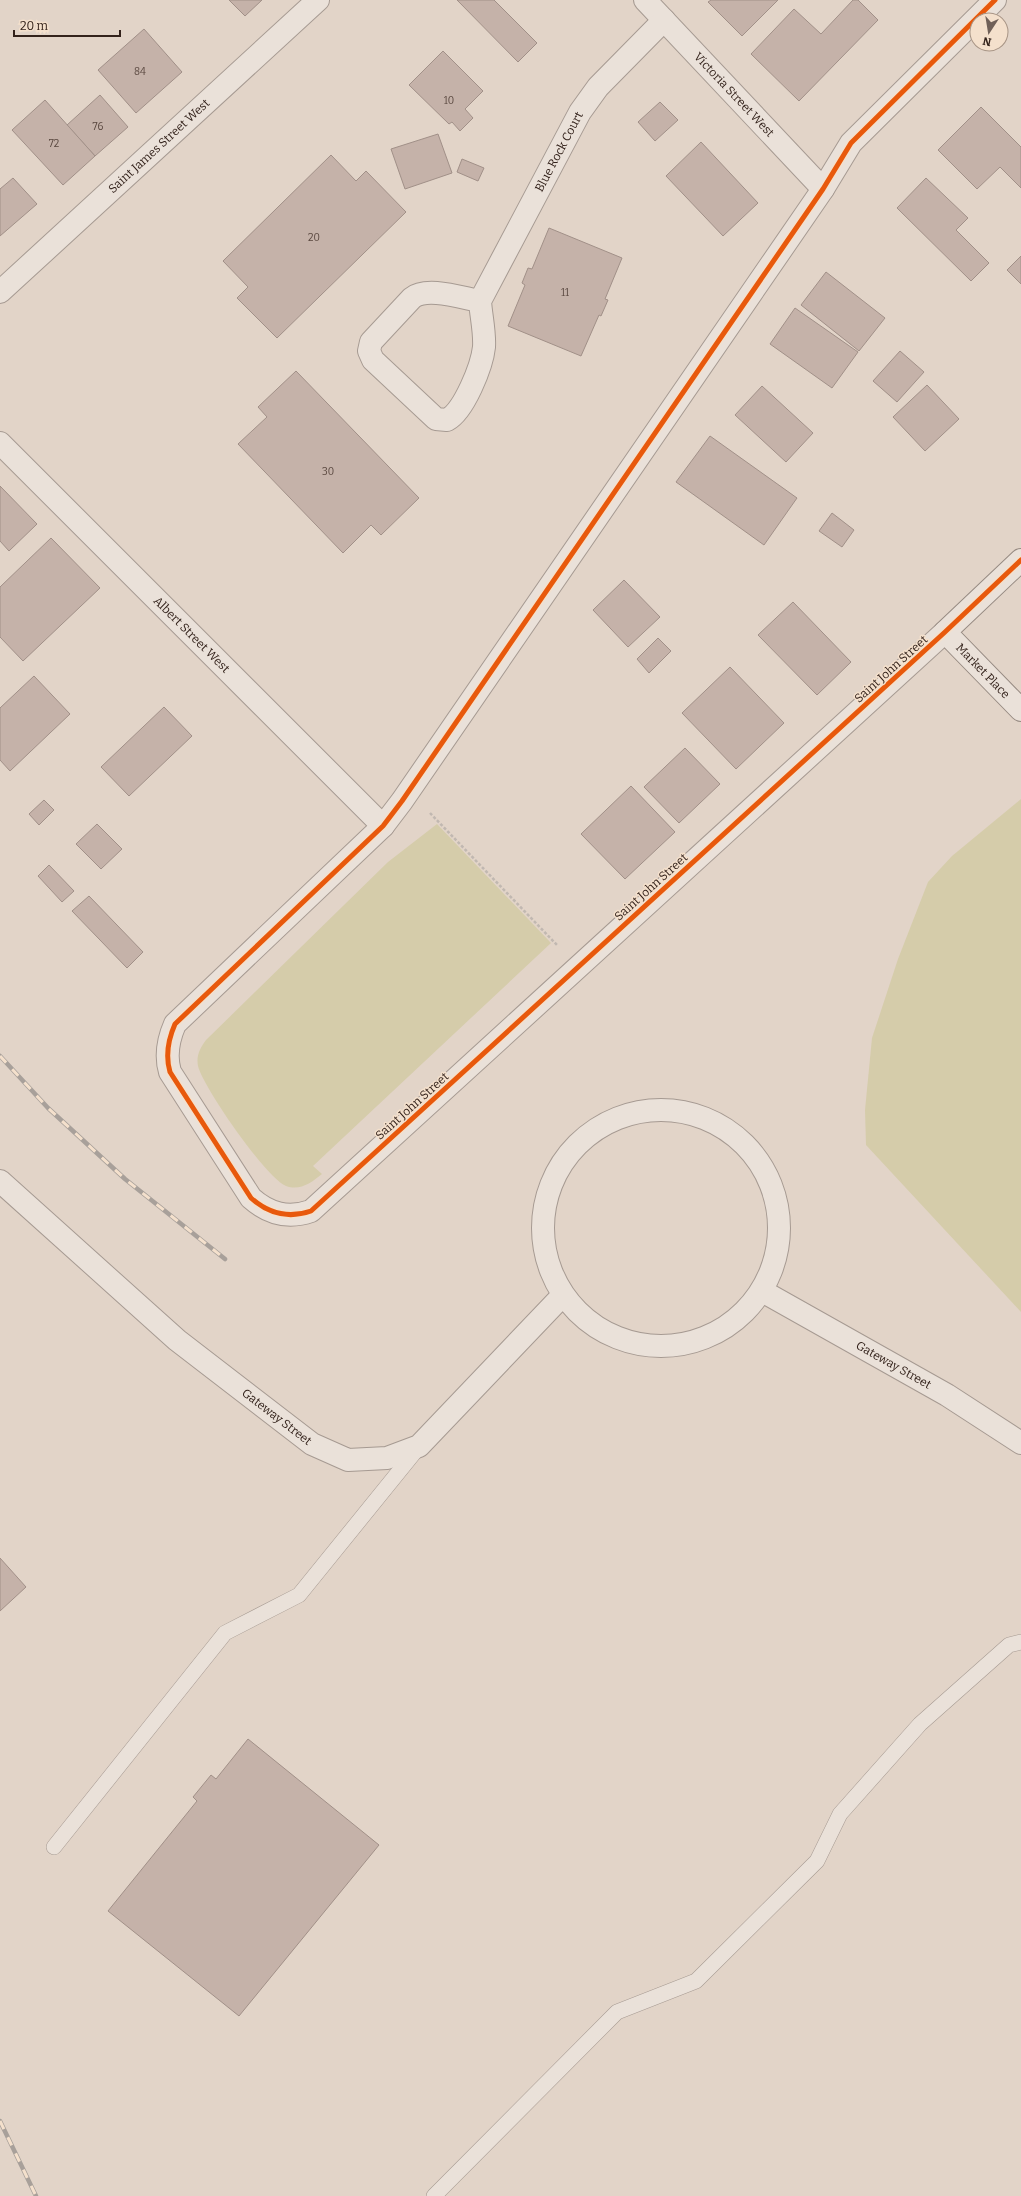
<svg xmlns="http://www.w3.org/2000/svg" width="1021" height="2196" font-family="Bitter,serif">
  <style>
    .green { fill: #d5ccaa }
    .building { fill: #c5b2a9; stroke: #a19088 }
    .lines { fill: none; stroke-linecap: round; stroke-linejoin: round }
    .lane-casing { stroke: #a69a92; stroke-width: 16 }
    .street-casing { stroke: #a69a92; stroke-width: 24 }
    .secondary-casing { stroke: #968a82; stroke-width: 24 }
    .path { stroke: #c1b8b1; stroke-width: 2.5; stroke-dasharray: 3 2; stroke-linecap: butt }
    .lane { stroke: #eae1d9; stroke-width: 15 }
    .street { stroke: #eae1d9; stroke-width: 22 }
    .secondary { stroke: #eae1d9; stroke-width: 22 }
    .rail-casing { stroke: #a8a09a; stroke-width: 4.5 }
    .rail { stroke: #f4e0cc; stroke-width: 3; stroke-dasharray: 9; stroke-linecap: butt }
    .cycleway-casing { stroke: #f4e0cc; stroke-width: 8 }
    .cycleway { stroke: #e8590c; stroke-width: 5 }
    .labels { text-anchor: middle; stroke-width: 3; stroke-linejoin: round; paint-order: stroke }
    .number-label { font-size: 10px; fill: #58463e }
    .street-label { font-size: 12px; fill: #33221b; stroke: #f4e0cc }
  </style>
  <rect width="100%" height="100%" fill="#e2d4c8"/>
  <!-- green -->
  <g class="green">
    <polygon points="1021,799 1021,1312 866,1145 865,1110 872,1038 898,959 928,882 952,856"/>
    <path d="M 437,824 L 551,943 L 313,1166 L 322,1174 C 311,1183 300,1191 286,1186 C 266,1178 203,1087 198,1066 C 196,1056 200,1048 206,1040 L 388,862 Z"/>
  </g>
  <!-- building -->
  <g class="building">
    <polygon points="229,0 262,0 245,16"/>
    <polygon points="457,0 494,0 537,43 518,62"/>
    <polygon points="711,0 778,0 742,36 708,2"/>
    <polygon points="853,0 858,0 878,20 799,101 751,54 794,9 821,34"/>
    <polygon points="144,29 182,72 136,113 98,70"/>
    <polygon points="443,51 483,91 465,109 473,118 460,131 452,122 449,124 409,85"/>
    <polygon points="100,95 128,127 95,156 67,125"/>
    <polygon points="45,100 95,156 63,185 12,130"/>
    <polygon points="660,102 678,120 655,141 638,122"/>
    <polygon points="981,107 1021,147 1021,188 1000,167 977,189 938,150"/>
    <polygon points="438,134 452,173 405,189 391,149"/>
    <polygon points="701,142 758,203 723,236 666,176"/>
    <polygon points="331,155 356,181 366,171 406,212 277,338 237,298 248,287 223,261"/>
    <polygon points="462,159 484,168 478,181 457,172"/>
    <polygon points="13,178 37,204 0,236 0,189"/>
    <polygon points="926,178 968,218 956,230 989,263 971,281 897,208"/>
    <polygon points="549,228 622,258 605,299 608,300 601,316 599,315 581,356 508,326 525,285 522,283 528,268 532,269"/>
    <polygon points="1021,256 1021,284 1007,270"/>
    <polygon points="826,272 885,318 859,351 801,305"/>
    <polygon points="795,308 858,352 832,388 770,344"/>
    <polygon points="900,351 924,372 897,402 873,381"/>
    <polygon points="296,371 419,498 381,535 371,525 343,553 238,444 267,417 258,407"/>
    <polygon points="927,385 959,419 925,451 893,417"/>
    <polygon points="762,386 813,433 786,462 735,415"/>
    <polygon points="710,436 797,498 764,545 676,482"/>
    <polygon points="0,486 37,524 9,551 0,541"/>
    <polygon points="832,513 854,530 842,547 819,531"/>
    <polygon points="51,538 100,588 23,661 0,637 0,587"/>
    <polygon points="624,580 660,617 628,647 593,610"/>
    <polygon points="793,602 851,662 817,695 758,635"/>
    <polygon points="658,638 671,651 649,673 637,659"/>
    <polygon points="730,667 784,723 736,769 682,713"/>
    <polygon points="34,676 70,714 10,771 0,760 0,708"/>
    <polygon points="164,707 192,736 129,796 101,767"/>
    <polygon points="685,748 720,784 679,823 644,787"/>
    <polygon points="631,786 675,832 625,879 581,834"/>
    <polygon points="44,800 54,810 39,825 29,814"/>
    <polygon points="97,824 122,849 101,869 76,844"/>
    <polygon points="49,865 74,891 62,902 38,876"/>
    <polygon points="89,896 143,952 127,968 72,911"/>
    <polygon points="0,1558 26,1587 0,1611"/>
    <polygon points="248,1739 379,1845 239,2016 108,1911 197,1801 193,1797 211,1775 216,1779"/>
  </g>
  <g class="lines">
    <!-- lane casing -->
    <g class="lane-casing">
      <g id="lane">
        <polyline points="54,1847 225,1633 299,1595 418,1448"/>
        <polyline points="434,2196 617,2012 696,1981 817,1861 840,1814 920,1724 1009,1645 1021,1642"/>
      </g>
    </g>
    <!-- street casing -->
    <g class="street-casing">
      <g id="street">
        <path id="s1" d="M 645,0 L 823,189"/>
        <path id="s2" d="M 0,292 L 318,0"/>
        <path id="s3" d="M 480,301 C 481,316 485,332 484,347 C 482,366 464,411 447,420 L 436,419 L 373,360 L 369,351 L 371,342 L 412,298 C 427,286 462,298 480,301 L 580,112 L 598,87 L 664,20"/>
        <path id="s4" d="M 0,443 L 383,826"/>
        <path d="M 945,632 L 311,1211 C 288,1219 269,1214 251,1198 L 170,1072 C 165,1055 168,1040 175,1024 L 383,826 L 402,801 L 823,189 L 851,143 L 995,0"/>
        <circle cx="661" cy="1228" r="118"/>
        <path id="s5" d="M 0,1181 L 177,1340 L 312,1444 L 348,1460 L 387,1458 L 419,1446 L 563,1295"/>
        <path id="s6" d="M 762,1291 L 947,1395 L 1021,1443"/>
      </g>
    </g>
    <!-- secondary casing -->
    <g class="secondary-casing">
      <g id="secondary">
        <path id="s7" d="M 1021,560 L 945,632 L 1021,710"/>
      </g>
    </g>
    <!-- path -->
    <polyline class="path" points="430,813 557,945"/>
    <!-- lane -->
    <use href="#lane" class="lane"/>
    <!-- street -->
    <use href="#street" class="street"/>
    <!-- secondary -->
    <use href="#secondary" class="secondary"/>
    <!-- rail casing -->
    <g class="rail-casing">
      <g id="rail">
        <polyline points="0,1056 48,1108 125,1179 225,1259"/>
        <polyline points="0,2121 36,2196"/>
      </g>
    </g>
    <!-- rail -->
    <use href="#rail" class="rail"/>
    <!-- cycleway casing -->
    <g class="cycleway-casing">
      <path id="cycleway" d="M 995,0 L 851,143 L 823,189 L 402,801 L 383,826 L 175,1024 C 168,1040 165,1055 170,1072 L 251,1198 C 269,1214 288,1219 311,1211 L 945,632 L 1021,560"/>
    </g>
    <!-- cycleway -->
    <use href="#cycleway" class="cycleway"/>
  </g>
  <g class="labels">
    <!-- number labels -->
    <g class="number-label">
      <text x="140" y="75">84</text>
      <text x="449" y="104">10</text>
      <text x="98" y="130">76</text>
      <text x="54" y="147">72</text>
      <text x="314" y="241">20</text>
      <text x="565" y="296">11</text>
      <text x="328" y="475">30</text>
    </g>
    <!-- street labels -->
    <g class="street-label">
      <text dy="4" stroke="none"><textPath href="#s1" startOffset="130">Victoria Street West</textPath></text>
      <text dy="4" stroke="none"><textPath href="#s2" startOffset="216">Saint James Street West</textPath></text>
      <text dy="4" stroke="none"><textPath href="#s3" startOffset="545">Blue Rock Court</textPath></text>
      <text dy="4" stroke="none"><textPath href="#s4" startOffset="271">Albert Street West</textPath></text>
      <text transform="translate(891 669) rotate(-42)" y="4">Saint John Street</text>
      <text dy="4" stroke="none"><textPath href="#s7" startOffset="159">Market Place</textPath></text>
      <text transform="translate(651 887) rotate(-42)" y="4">Saint John Street</text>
      <text transform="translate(412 1106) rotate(-42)" y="4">Saint John Street</text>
      <text dy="4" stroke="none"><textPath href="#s6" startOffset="151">Gateway Street</textPath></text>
      <text dy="4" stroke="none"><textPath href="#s5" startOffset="364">Gateway Street</textPath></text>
    </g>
  </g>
  <!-- north arrow -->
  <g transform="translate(989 32) rotate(192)"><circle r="19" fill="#f4e0cc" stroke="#a79485"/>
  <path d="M0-3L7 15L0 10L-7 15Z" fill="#706058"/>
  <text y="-6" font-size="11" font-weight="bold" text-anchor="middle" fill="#33221b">N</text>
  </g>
  <!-- scale -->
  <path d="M14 30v6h106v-6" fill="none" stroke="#33221b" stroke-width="2"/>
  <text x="20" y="30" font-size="12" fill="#33221b" stroke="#f4e0cc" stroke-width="3" paint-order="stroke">20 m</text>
</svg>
